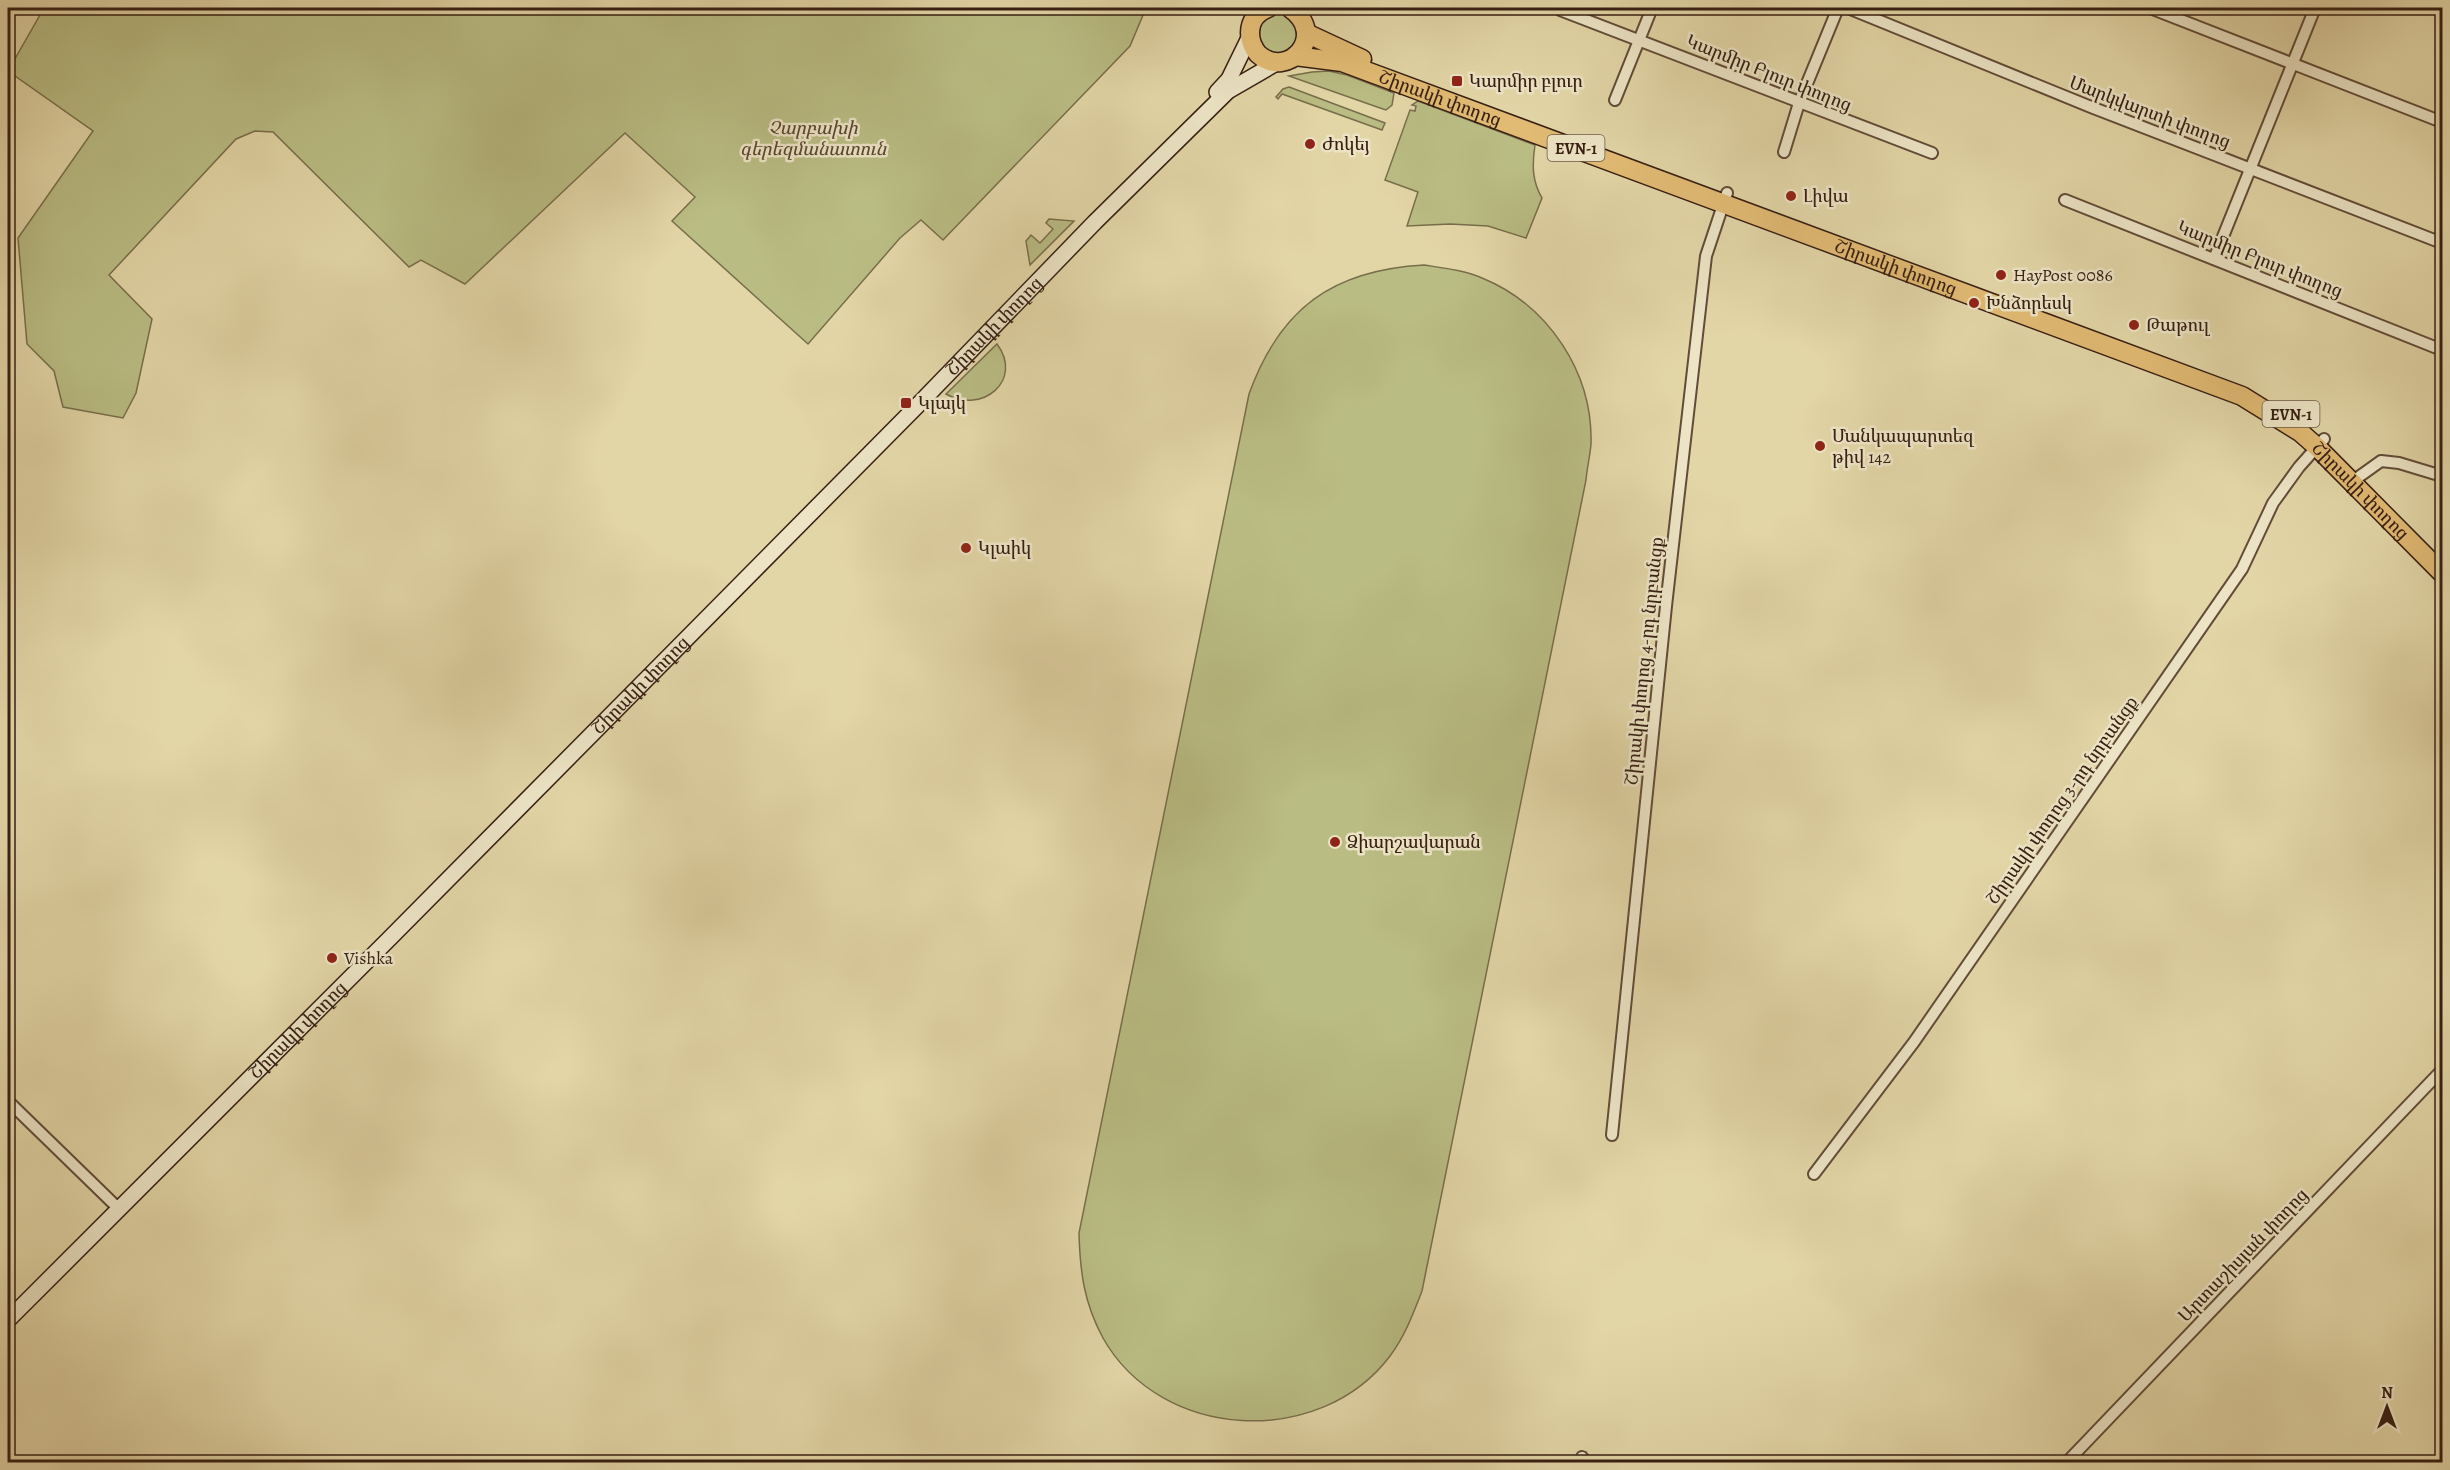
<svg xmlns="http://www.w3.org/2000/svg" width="2450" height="1470" font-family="Alegreya,'Noto Serif Armenian',serif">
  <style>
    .green { fill: #b9bc83; stroke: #786e4b; stroke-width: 1.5 }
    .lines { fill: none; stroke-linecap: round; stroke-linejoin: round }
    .minor-casing { stroke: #624c38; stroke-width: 14 }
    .secondary-casing { stroke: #371f13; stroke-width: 18 }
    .trunk-casing { stroke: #371f13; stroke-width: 21 }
    .minor { stroke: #ece4c5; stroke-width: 10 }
    .secondary { stroke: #ece4c5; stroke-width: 15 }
    .trunk { stroke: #e1ba73; stroke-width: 18 }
    .poi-dot { fill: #8f2418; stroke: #ece4c5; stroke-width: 2 }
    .labels { text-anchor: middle; stroke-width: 5; stroke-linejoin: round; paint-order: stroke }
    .shield { fill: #ece4c5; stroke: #6d5a48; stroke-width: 1.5 }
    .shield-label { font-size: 16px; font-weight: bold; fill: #371f13 }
    .street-label { font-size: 18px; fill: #371f13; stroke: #ece4c5 }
    .poi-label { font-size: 18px; fill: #371f13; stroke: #ece4c5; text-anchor: start }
    .park-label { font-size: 18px; font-style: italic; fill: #58462f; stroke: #ece4c5 }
  </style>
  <rect width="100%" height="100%" fill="#e2d5a6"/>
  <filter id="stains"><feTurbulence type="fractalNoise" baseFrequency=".00333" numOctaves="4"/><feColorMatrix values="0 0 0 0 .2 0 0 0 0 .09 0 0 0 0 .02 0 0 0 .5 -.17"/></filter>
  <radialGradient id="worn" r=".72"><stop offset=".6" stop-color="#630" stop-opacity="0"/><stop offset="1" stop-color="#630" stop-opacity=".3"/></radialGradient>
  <!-- green -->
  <g class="green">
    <polygon points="44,8 1146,8 1130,46 943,240 921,220 900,238 808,344 672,221 695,197 625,133 465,284 421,260 409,267 273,132 255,131 236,139 109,275 152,319 136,393 123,418 63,407 54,371 27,344 18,238 93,131 8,71"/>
    <circle cx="1278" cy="33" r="21"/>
    <polygon points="1329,71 1347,75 1394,93 1392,105 1386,110 1380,108 1289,76 1312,72"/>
    <polygon points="1289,87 1385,123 1382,130 1282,94 1278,99 1276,97 1283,89"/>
    <path d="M 1418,101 L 1535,145 C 1532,165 1532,181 1542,198 L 1526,238 L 1488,226 L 1450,224 L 1407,226 L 1418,192 L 1385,180 L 1410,110 L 1415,111 L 1416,106 L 1412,105 Z"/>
    <polygon points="1049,219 1074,221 1030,265 1026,241 1031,235 1040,243 1053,229 1046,223"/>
    <path d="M 1424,265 C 1443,268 1463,270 1482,278 C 1548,305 1593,372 1591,444 C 1590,456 1587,468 1586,480 L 1422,1291 C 1413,1314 1405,1336 1390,1356 C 1320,1449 1161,1441 1103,1338 C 1084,1303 1080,1272 1079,1233 L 1249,394 C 1280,308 1333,270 1424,265 Z"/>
    <path d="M 997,344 C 1024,380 982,415 946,394 Z"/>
  </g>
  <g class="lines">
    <!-- minor casing -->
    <g class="minor-casing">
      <g id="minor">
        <polyline points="1848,8 2091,107 2442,243"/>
        <polyline points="2150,8 2442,122"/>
        <polyline points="1560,10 1932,153"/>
        <polyline points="1615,100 1652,8"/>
        <polyline points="1784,152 1799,103 1838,8"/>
        <polyline points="2065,200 2442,350"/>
        <polyline points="2214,259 2315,8"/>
        <polyline points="2353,481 2381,461 2399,463 2442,476"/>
        <polyline points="8,1101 119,1209"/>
        <polyline points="1612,1135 1666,606 1706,256 1727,193"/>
        <polyline points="1814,1174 1914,1042 2242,569 2273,503 2299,467 2324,439"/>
        <polyline points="1581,1462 1582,1457"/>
        <polyline points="2067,1462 2442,1070"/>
      </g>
    </g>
    <!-- secondary casing -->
    <g class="secondary-casing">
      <g id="secondary">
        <polyline points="1217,92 1229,79 1250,36"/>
        <path id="s1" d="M 8,1320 L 389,939 L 916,407 L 1095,222 L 1228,91 L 1278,62"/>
      </g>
    </g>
    <!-- trunk casing -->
    <g class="trunk-casing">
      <g id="trunk">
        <path d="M 1268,8 C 1257,12 1250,21 1250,33 C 1250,40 1253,48 1258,54 C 1288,81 1329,35 1290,8"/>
        <polyline points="1306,33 1362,59"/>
        <path id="s2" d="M 1295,56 L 1342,62 L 2242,396 L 2300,432 L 2317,447 L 2442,573"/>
      </g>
    </g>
    <!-- minor -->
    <use href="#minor" class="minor"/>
    <!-- secondary -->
    <use href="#secondary" class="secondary"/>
    <!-- trunk -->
    <use href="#trunk" class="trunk"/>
  </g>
  <!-- markers -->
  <g class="poi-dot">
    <rect x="1451" y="75" width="12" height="12" rx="3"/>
    <circle cx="1310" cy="144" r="6"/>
    <circle cx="1791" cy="196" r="6"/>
    <circle cx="2001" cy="275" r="6"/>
    <circle cx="1974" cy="303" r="6"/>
    <circle cx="2134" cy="325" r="6"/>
    <rect x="900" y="397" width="12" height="12" rx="3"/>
    <circle cx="1820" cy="446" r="6"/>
    <circle cx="966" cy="548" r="6"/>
    <circle cx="1335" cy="842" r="6"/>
    <circle cx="332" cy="958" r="6"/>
  </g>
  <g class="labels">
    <!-- shield labels -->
    <g class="shield">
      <rect x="1547.5" y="135" width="57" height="26" rx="4.5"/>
      <rect x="2262.5" y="401" width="57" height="26" rx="4.5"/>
    </g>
    <g class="shield-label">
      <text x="1576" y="154">EVN-1</text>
      <text x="2291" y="420">EVN-1</text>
    </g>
    <!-- street labels -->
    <g class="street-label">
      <text transform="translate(1769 73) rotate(22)" y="6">Կարմիր Բլուր փողոց</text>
      <text dy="6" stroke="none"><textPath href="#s2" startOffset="152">Շիրակի փողոց</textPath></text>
      <text transform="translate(2150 112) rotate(21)" y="6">Մարկվարտի փողոց</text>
      <text transform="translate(2260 259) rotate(22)" y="6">Կարմիր Բլուր փողոց</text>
      <text dy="6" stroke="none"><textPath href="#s2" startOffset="638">Շիրակի փողոց</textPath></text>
      <text dy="6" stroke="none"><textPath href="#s1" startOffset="1400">Շիրակի փողոց</textPath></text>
      <text dy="6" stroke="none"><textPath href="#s2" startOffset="1160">Շիրակի փողոց</textPath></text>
      <text transform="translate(1644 661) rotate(-84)" y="6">Շիրակի փողոց 4-րդ նրբանցք</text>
      <text dy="6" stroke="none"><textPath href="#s1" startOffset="896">Շիրակի փողոց</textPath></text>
      <text transform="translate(2062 800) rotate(-55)" y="6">Շիրակի փողոց 3-րդ նրբանցք</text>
      <text dy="6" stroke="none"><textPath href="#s1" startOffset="410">Շիրակի փողոց</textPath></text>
      <text transform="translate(2243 1255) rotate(-46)" y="6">Արտաշիսյան փողոց</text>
    </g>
    <!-- poi labels -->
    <g class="poi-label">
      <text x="1469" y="87">Կարմիր բլուր</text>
      <text x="1322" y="150">Ժոկեյ</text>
      <text x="1803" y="202">Լիվա</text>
      <text x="2013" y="281">HayPost 0086</text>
      <text x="1986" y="309">Խնձորեսկ</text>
      <text x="2146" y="331">Թաթուլ</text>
      <text x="918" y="409">Կլայկ</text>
      <text x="1832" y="442">Մանկապարտեզ<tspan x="1832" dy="21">թիվ 142</tspan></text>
      <text x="978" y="554">Կլաիկ</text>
      <text x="1347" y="848">Ձիարշավարան</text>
      <text x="344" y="964">Vishka</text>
    </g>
    <!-- park labels -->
    <g class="park-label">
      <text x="813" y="134">Չարբախի<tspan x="813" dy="21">գերեզմանատուն</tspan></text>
    </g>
  </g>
  <!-- margin -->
  <rect width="2450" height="1470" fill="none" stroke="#e2d5a6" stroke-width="30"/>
  <rect x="9" y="9" width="2432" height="1452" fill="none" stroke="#371f13" stroke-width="3"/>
  <rect x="15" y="15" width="2420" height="1440" fill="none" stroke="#371f13" stroke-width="1.5"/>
  <!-- north arrow -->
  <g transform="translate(2387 1407)" stroke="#ece4c5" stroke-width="4.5" paint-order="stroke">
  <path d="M0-4.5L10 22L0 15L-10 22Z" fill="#371f13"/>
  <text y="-9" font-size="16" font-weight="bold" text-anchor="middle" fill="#371f13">N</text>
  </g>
  <rect width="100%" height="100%" filter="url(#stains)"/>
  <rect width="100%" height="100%" fill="url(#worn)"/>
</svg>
